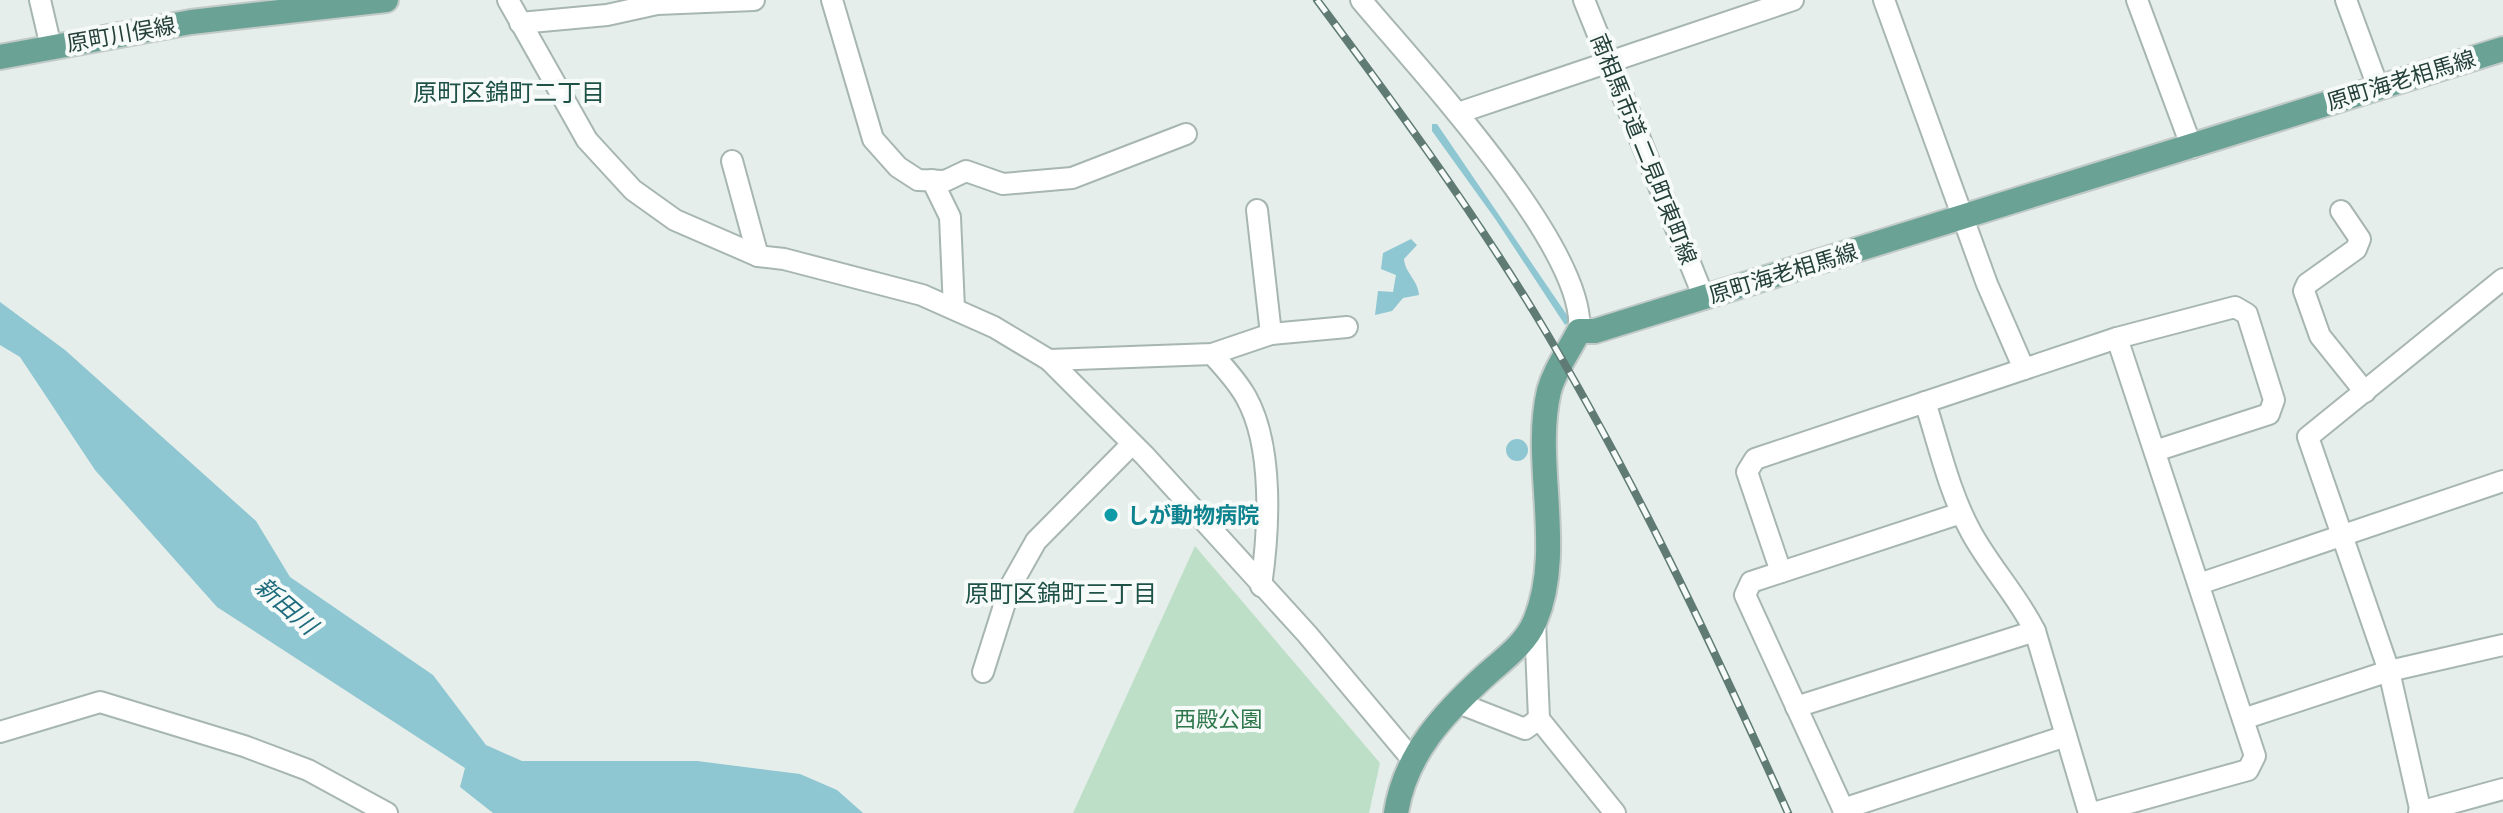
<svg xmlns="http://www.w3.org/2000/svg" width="2503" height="813" font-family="Barlow,'Noto Sans JP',sans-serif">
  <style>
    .green { fill: #bedfc7 }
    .water { fill: #8ec6d2 }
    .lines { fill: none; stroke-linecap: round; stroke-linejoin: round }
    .minor-casing { stroke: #a7b6b1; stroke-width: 24 }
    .major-casing { stroke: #c2cac8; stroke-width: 28 }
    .minor { stroke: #fff; stroke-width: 20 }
    .major { stroke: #6aa395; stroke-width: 24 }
    .rail-casing { stroke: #5f7b74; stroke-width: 8 }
    .rail { stroke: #f6faf8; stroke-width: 5; stroke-dasharray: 15; stroke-linecap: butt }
    .culture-dot { fill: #0f9aa8; stroke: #f6faf8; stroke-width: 3 }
    .labels { text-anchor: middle; stroke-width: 8; stroke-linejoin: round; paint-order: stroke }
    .street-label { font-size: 22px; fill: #244039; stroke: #f6faf8 }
    .culture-label { font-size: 22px; font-weight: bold; fill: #0d838f; stroke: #f6faf8; text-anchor: start }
    .park-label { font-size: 22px; fill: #2e774b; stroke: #f6faf8 }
    .neighbourhood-label { font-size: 24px; fill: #1f5247; stroke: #f6faf8 }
    .water-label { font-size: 24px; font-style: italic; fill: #1d6b7c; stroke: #f6faf8 }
  </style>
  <rect width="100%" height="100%" fill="#e5eeea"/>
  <!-- green -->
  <polygon class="green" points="1195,546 1380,763 1369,813 1073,813"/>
  <!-- water -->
  <g class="water">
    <polygon points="1432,124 1437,124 1571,321 1565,325 1496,220 1432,131"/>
    <path d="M 1411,239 L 1417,245 L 1404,259 C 1405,273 1418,280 1419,295 L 1403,298 L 1392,311 L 1375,315 L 1378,291 L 1393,292 L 1396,275 L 1381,269 L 1383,253 Z"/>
    <polygon points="0,302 65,350 256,521 290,577 433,675 486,745 522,761 697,761 800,774 837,790 863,813 493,813 460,787 465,768 217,607 95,470 20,357 0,345"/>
    <circle cx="1517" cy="450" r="11"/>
  </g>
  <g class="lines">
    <!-- minor casing -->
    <g class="minor-casing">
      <g id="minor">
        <polyline points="40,0 51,47"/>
        <polyline points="508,0 587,140 633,190 675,220 758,256 784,259 922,295 994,327 1049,360 1145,456 1307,634 1411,758"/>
        <polyline points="832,0 873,139 898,167 918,180 945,181 966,171 1003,184 1072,178 1186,134"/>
        <path d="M 1361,0 C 1415,65 1588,249 1579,331"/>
        <polyline points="1584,0 1704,298"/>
        <polyline points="1884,0 1987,284 2024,369"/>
        <polyline points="2137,0 2192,148"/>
        <polyline points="2346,0 2378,87"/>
        <polyline points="520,23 607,15 657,4 754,0"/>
        <polyline points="1458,113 1793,0"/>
        <polyline points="732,161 758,256"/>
        <polyline points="932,180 950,217 954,309"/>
        <polyline points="1257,210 1271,334"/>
        <polyline points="2341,211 2360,239 2356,249 2307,284 2304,291 2320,336 2365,392"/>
        <path d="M 1212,354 C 1224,367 1237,381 1246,397 C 1274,447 1269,531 1261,586"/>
        <polyline points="1049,360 1212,354 1271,334 1347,327"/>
        <path d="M 1925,402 C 1939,445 1949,492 1971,532 C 1990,567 2017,595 2035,631 L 2089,813"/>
        <polyline points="1781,572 1747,472 1755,459 2117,338 2235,307 2247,314 2274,400 2269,414 2155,451"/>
        <polyline points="2199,584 2503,481"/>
        <polyline points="1535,622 1539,719"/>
        <polyline points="983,672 1010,587 1036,541 1132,444"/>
        <polyline points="1456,702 1525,729 1539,719 1615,813"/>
        <polyline points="1796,707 2035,631"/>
        <polyline points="2243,719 2389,671 2503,645"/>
        <polyline points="0,732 100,702 244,746 308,770 387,813"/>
        <polyline points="1843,809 2066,736"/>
        <polyline points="2419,812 2503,789"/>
        <polyline points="1845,813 1745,595 1751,582 1961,513"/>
        <polyline points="2093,813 2248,770 2255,756 2117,338"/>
        <polyline points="2421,813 2389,671 2308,437 2503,279"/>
      </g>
    </g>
    <!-- major casing -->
    <g class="major-casing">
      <g id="major">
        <polyline points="0,57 191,22 386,0"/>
        <path d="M 1396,813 C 1405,754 1444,713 1487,674 C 1505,658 1526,643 1535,621 C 1565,550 1532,462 1549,391 C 1555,369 1569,351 1579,331 L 1595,331 L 2503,49"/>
      </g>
    </g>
    <!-- minor -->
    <use href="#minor" class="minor"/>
    <!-- major -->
    <use href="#major" class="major"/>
    <!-- rail casing -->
    <g class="rail-casing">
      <path id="rail" d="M 1317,0 C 1393,102 1468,204 1534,312 C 1631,472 1711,642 1788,813"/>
    </g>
    <!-- rail -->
    <use href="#rail" class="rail"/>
  </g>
  <!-- markers -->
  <circle class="culture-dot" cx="1111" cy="515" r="8"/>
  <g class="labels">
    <!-- street labels -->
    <g class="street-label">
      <text transform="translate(121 34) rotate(-10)" y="8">原町川俣線</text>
      <text transform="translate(2401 80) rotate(-17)" y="8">原町海老相馬線</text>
      <text transform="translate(1644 149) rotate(68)" y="8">南相馬市道 二見町東町線</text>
      <text transform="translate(1783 273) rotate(-17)" y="8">原町海老相馬線</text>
    </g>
    <!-- culture labels -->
    <g class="culture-label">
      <text x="1127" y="523">しが動物病院</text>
    </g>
    <!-- park labels -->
    <g class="park-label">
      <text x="1218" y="727">西殿公園</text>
    </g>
    <!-- neighbourhood labels -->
    <g class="neighbourhood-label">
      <text x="509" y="101">原町区錦町二丁目</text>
      <text x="1061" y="602">原町区錦町三丁目</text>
    </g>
    <!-- water labels -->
    <g class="water-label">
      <text transform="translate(286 606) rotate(41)" y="8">新田川</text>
    </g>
  </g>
</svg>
